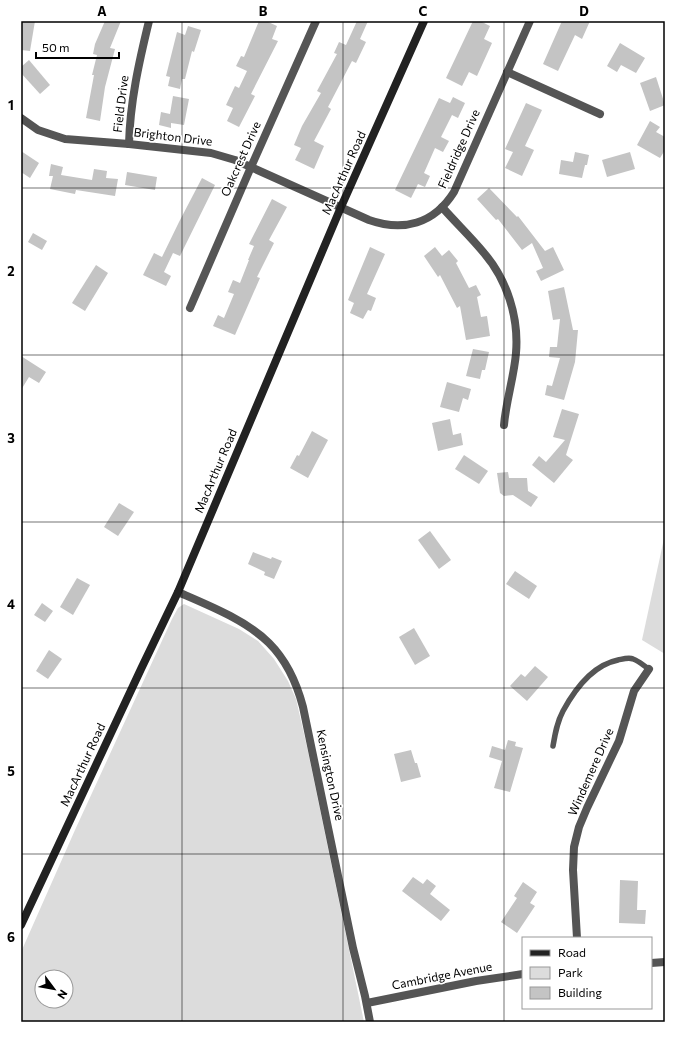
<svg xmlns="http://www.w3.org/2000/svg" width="686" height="1043" font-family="Commissioner,sans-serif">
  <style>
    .green { fill: #dcdcdc; fill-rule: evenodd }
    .building { fill: #c4c4c4 }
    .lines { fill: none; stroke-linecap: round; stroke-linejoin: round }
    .lane { stroke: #555; stroke-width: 5.5 }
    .street { stroke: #555; stroke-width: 8 }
    .secondary { stroke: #222; stroke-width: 8 }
    .grid { fill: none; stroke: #000; stroke-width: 1; stroke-opacity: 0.55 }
    .labels { text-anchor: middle; stroke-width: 3.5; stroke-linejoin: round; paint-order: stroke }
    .street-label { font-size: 12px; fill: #000; stroke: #fff }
    .neatline { fill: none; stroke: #000; stroke-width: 1.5 }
    .grid-label { font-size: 13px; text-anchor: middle; font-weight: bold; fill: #000 }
  </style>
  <rect width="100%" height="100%" fill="#fff"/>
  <!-- green -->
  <g class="green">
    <polygon points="665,534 665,654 642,640"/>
    <path d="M 184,604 L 239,629 L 258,641 L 274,659 L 288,681 L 296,699 L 307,747 L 364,1022 L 21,1022 L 21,952 L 75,830 L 172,619 L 178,608 ZM 42,977 L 66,977 L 66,1001 L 42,1001 Z"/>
  </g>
  <!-- building -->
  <g class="building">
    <polygon points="21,21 35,21 30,51 21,50"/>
    <polygon points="105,21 121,21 110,48 115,49 105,87 100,121 86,118 94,75 92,75 97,55 93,54 95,44"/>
    <polygon points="259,21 266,21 277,26 272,39 278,41 251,94 255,96 239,127 227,121 233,108 226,105 235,86 239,88 247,71 236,66 241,56 244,57"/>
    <polygon points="357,21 368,21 360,39 366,42 356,63 352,61 328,107 331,109 314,141 324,146 314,169 295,160 301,148 294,145 302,126 321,93 317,91 337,54 334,53 339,42 346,45"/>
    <polygon points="473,21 480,21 490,26 484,39 492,43 477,76 469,72 462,86 446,78"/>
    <polygon points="562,21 590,21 582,39 575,35 558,71 543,64"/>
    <polygon points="188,26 201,30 194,52 192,51 185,79 182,79 180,89 168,86 170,77 166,76 177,32 185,35"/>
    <polygon points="620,43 645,58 636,73 621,65 617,72 607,66"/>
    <polygon points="29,60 50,85 40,94 21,73 21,67"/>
    <polygon points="656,77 665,105 650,111 640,83"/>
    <polygon points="173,96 189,99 184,125 171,123 171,128 159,125 161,112 170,114"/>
    <polygon points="453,97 465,103 458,118 452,115 441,137 449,141 443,152 435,148 424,173 430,176 425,187 418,184 411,198 395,190 439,98 450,103"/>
    <polygon points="526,103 542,110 525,146 534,150 522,176 505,168 513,152 505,149"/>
    <polygon points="650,121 660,127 656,132 665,137 665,150 660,158 637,145"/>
    <polygon points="21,151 39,163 30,178 21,172"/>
    <polygon points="575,152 589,155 587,165 585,165 582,178 559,174 561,160 573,162"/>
    <polygon points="630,152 635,169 607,177 602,160"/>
    <polygon points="51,164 63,167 61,175 92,180 94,169 107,171 106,178 118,179 115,196 76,190 75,194 50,189 53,176 49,176"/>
    <polygon points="127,172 157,177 155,190 125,185"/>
    <polygon points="202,178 215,185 180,256 173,253 164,272 171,276 166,286 143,275 154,253 162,257 179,222"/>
    <polygon points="489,188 517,217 518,216 545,251 553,247 564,270 541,281 536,271 543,268 532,243 522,250 498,219 496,220 477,199"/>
    <polygon points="272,199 287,207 269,240 274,243 257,277 260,278 235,335 213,326 218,315 224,318 234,294 228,292 233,280 240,283 249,260 248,260 254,246 249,244"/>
    <polygon points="33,233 47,241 42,250 28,242"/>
    <polygon points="370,247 385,254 367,294 376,298 371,311 368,310 363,319 350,313 354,303 348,300"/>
    <polygon points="435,247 442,256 449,250 458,261 456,263 469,288 476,285 481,295 477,297 481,317 487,316 490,336 466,340 460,306 457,308 440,275 438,277 424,256"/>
    <polygon points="96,265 108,273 85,311 72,303"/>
    <polygon points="564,287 573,330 578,330 575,362 564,400 545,395 547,385 552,386 560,358 549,357 550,347 557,347 560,319 553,320 548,291"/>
    <polygon points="473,349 489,352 485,370 482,370 480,379 466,376"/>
    <polygon points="21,356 46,372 39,383 29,377 21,390"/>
    <polygon points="447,382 471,389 468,400 463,398 459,412 440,407"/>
    <polygon points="562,409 579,414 566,455 573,460 554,483 532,465 539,456 546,462 565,440 553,437"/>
    <polygon points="450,419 453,435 461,433 463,445 438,451 432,423"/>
    <polygon points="312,431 328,440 308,478 290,468 297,455 299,456"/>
    <polygon points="464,455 488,471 479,484 455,469"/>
    <polygon points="508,472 509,478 527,478 528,491 538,497 531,507 513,495 504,496 500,493 497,473"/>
    <polygon points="119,503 134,512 118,536 104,527"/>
    <polygon points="430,531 451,560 439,569 418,540"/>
    <polygon points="253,552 271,559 272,557 282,561 274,579 264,575 265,572 248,564"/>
    <polygon points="515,571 537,586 529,599 506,584"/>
    <polygon points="77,578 90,585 73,615 60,607"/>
    <polygon points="42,603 53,611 45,622 34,615"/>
    <polygon points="414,628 430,656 415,665 399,637"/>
    <polygon points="49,650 62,659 48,679 36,671"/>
    <polygon points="535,666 548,677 527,701 510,686 521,674 525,677"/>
    <polygon points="508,740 516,742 515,746 523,748 510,792 494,788 502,761 489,757 492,746 505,750"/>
    <polygon points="411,750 415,763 417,763 421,777 401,782 394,754"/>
    <polygon points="413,877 423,884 427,879 436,886 430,894 450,910 441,921 402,891"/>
    <polygon points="620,880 638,881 637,910 646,910 645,924 619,923"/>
    <polygon points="523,882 537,892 530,903 535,906 517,933 501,922 517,898 514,896"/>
  </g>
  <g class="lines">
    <!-- lane -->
    <path class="lane" d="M 553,746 C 555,734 557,722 563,711 C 575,689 593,665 618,660 C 623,659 629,657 633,659 C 639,661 644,666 649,669"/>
    <!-- street -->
    <g class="street">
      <polyline points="507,72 600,114"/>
      <path d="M 21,118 L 38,130 L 65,139 L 129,144 L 211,153 L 235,160 L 369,220 C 403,232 434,224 454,192 L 530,21"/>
      <path d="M 129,144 C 130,102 139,62 149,21"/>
      <path d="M 442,207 C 456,223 471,237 484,253 C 507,280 519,317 516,353 C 514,377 506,401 504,425"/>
      <polyline points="190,308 251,167 316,21"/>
      <path d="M 178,592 C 208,605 246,620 269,643 C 286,660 297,684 303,707 L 353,948 L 365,996 L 370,1022"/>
      <polyline points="577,938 573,870 574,847 579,827 587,808 619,741 634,691 649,669"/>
      <polyline points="651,963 665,962"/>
      <polyline points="367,1003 476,981 523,974"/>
    </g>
    <!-- secondary -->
    <polyline class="secondary" points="21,925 141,669 178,592 341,207 424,21"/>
  </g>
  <!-- grid -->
  <path class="grid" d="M 182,21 L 182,1022M 343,21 L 343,1022M 504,21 L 504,1022M 21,188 L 665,188M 21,355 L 665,355M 21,522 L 665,522M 21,688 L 665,688M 21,854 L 665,854"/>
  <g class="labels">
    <!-- street labels -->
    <g class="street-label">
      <text transform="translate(121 104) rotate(-83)" y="4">Field Drive</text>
      <text transform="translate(173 137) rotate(7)" y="4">Brighton Drive</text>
      <text transform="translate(459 149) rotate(-66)" y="4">Fieldridge Drive</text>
      <text transform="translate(241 159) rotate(-66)" y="4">Oakcrest Drive</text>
      <text transform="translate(344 173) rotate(-66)" y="4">MacArthur Road</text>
      <text transform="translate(216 471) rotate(-67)" y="4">MacArthur Road</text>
      <text transform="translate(83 765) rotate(-65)" y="4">MacArthur Road</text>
      <text transform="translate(591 772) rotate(-66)" y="4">Windemere Drive</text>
      <text transform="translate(330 775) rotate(78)" y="4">Kensington Drive</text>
      <text transform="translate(442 976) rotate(-11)" y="4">Cambridge Avenue</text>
    </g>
  </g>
  <!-- border -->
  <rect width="686" height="1043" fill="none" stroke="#ffffff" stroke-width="44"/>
  <!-- legend -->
  <rect x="522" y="937" width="130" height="72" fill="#ffffff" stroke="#999999"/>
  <rect x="530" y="950" width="20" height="6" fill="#222222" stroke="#999999"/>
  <text x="558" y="957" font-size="12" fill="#000000">Road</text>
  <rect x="530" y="967" width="20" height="12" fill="#dcdcdc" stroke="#999999"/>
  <text x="558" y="977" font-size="12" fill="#000000">Park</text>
  <rect x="530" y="987" width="20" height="12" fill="#c4c4c4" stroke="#999999"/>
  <text x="558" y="997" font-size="12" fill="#000000">Building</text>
  <!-- north arrow -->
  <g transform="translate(54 989) rotate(122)"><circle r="19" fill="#ffffff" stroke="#999999"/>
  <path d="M0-3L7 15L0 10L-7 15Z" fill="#000000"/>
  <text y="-6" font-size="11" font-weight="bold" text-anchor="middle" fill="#000000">N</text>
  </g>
  <!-- scale -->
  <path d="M36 52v6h83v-6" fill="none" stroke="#000000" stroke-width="2"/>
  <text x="42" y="52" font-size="12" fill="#000000" stroke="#ffffff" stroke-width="3" paint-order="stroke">50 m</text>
  <rect x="22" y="22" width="642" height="999" class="neatline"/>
  <g class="grid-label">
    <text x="102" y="16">A</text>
    <text x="263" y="16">B</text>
    <text x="423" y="16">C</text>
    <text x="584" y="16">D</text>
    <text x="11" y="110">1</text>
    <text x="11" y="276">2</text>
    <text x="11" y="443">3</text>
    <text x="11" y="609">4</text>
    <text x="11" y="776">5</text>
    <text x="11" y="942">6</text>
  </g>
</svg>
